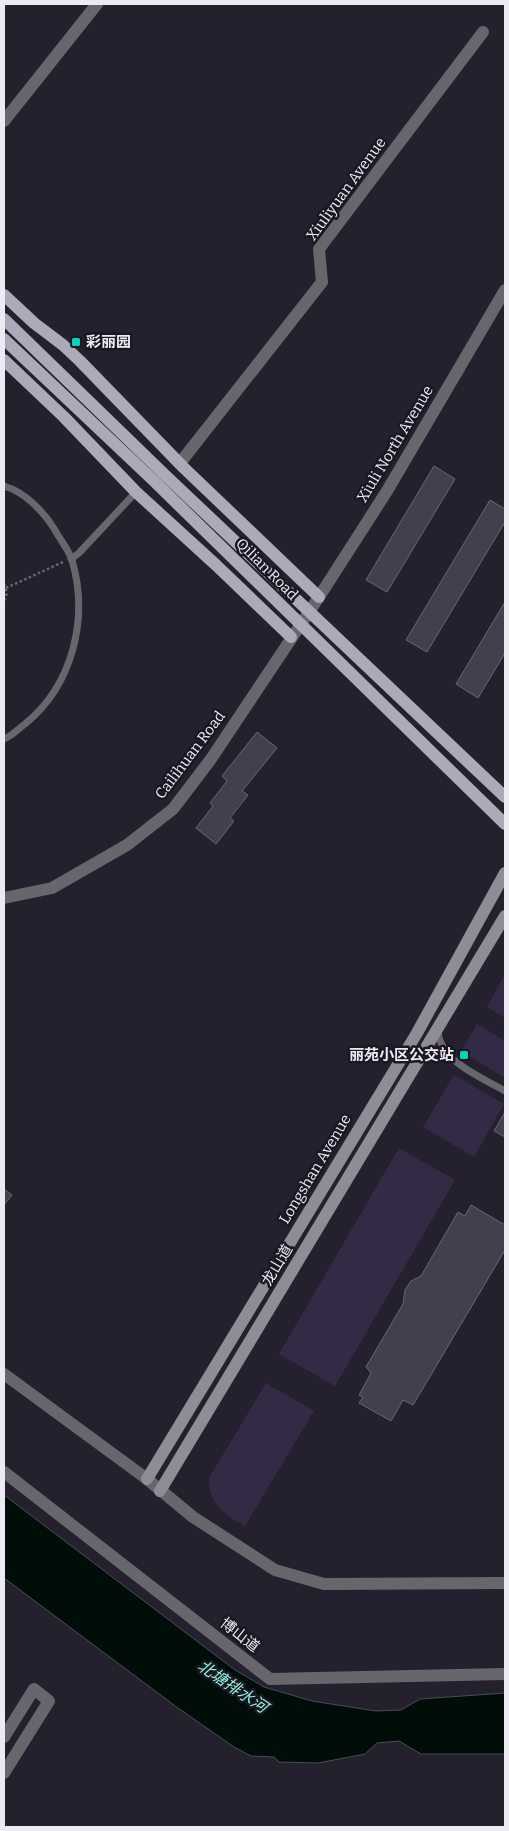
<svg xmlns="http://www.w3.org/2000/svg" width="509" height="1831" font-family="Bitter,'Noto Sans SC',serif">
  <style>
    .green { fill: #332a45 }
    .water { fill: #000d09; stroke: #474f50 }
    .building { fill: #433f4e; stroke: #6a6575 }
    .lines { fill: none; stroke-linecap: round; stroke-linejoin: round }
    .path { stroke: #696672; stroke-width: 2.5; stroke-dasharray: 2.5 2.5; stroke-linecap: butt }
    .service { stroke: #68666d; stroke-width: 7 }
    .minor { stroke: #68666d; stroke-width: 12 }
    .tertiary { stroke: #68666d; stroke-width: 12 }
    .secondary { stroke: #8f8c97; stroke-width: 12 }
    .primary { stroke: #ada9b8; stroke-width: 12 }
    .poi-dot { fill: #02d5b6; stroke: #1b1724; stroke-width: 2 }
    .labels { text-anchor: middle; stroke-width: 5; stroke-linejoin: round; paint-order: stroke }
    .street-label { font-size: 15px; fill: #edeaf4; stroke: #1b1724 }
    .poi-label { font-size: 15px; font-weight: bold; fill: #edeaf4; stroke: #1b1724; text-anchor: start }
    .water-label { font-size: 16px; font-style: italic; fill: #90f2db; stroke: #1b1724 }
  </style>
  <rect width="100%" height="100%" fill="#24202e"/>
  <!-- green -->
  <g class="green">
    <polygon points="505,974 505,1018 487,1007"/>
    <polygon points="477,1024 505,1041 505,1078 461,1051"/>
    <polygon points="454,1075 504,1104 474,1157 423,1127"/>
    <polygon points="399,1148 455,1180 335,1386 279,1354"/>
    <path d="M 266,1383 L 314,1411 L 245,1526 C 225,1516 208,1503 209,1478 Z"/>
  </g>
  <!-- water -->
  <polygon class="water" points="4,1495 235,1670 264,1687 312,1701 376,1711 401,1710 420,1699 505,1693 505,1754 421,1754 399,1741 377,1743 365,1754 318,1763 279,1762 274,1757 251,1756 234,1747 178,1708 4,1578"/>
  <!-- building -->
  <g class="building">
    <polygon points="434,466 455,479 387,592 366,580"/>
    <polygon points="490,500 505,509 505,522 427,652 406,640"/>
    <polygon points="505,602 505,653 478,698 456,684"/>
    <polygon points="257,732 277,748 242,791 248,795 230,818 234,821 216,844 196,828 213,806 210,803 227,781 222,776"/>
    <polygon points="505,1112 505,1137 494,1131"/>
    <polygon points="4,1189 12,1195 4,1205"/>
    <polygon points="471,1205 505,1225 505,1250 413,1405 403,1400 391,1421 359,1403 363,1397 359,1395 371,1373 366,1367 403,1304 405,1290 411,1281 421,1276 458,1212 465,1216"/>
  </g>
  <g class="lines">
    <!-- path -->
    <g class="path">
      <polyline points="4,584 7,593 4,601"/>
      <polyline points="6,588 63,562"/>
    </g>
    <!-- service -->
    <g class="service">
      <path d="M 4,486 C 25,492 44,512 55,530 C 60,540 69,550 72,560 C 89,618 73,685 25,724 C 18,729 12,736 4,739"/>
      <polyline points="71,559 79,553 136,492"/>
      <path d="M 438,1030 C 439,1061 481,1077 505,1091"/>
    </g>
    <!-- minor -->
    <g class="minor">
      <polyline points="4,121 97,4"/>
      <polyline points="180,463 322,282 319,249 483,32"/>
      <polyline points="4,1472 270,1679 505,1674"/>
    </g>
    <!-- tertiary -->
    <g class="tertiary">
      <polyline points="4,898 52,888 127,845 173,809 211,759 319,597 387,491 505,290"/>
      <polyline points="4,1374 147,1479 193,1517 275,1570 324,1584 505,1583"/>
      <polyline points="4,1737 34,1689 49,1701 4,1773"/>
    </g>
    <!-- secondary -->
    <g class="secondary">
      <polyline points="147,1479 417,1033 505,873"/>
      <polyline points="160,1491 505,916"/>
    </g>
    <!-- primary -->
    <g class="primary">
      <polyline points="4,295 34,323 63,345 80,361 184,468 319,597"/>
      <polyline points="4,319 166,476 505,797"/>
      <polyline points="4,339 153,480 505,824"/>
      <polyline points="4,360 64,417 136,492 216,565 291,637"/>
    </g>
  </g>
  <!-- markers -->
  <g class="poi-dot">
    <rect x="71" y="337" width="10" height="10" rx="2.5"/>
    <rect x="459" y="1050" width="10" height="10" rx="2.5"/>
  </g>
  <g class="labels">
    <!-- street labels -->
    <g class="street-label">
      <text transform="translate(346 189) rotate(-54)" y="5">Xiuliyuan Avenue</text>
      <text transform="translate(395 444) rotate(-59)" y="5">Xiuli North Avenue</text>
      <text transform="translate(267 569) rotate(45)" y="5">Qilian Road</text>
      <text transform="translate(190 755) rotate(-53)" y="5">Cailihuan Road</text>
      <text transform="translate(315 1169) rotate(-59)" y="5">Longshan Avenue</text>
      <text transform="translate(277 1265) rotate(-59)" y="5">龙山道</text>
      <text transform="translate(240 1635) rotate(38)" y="5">博山道</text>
    </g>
    <!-- poi labels -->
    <g class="poi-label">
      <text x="86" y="347">彩丽园</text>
      <text x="454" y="1060" text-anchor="end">丽苑小区公交站</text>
    </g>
    <!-- water labels -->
    <g class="water-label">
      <text transform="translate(233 1686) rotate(34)" y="6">北塘排水河</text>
    </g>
  </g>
  <!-- border -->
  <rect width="509" height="1831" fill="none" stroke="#edeaf4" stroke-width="10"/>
</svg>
